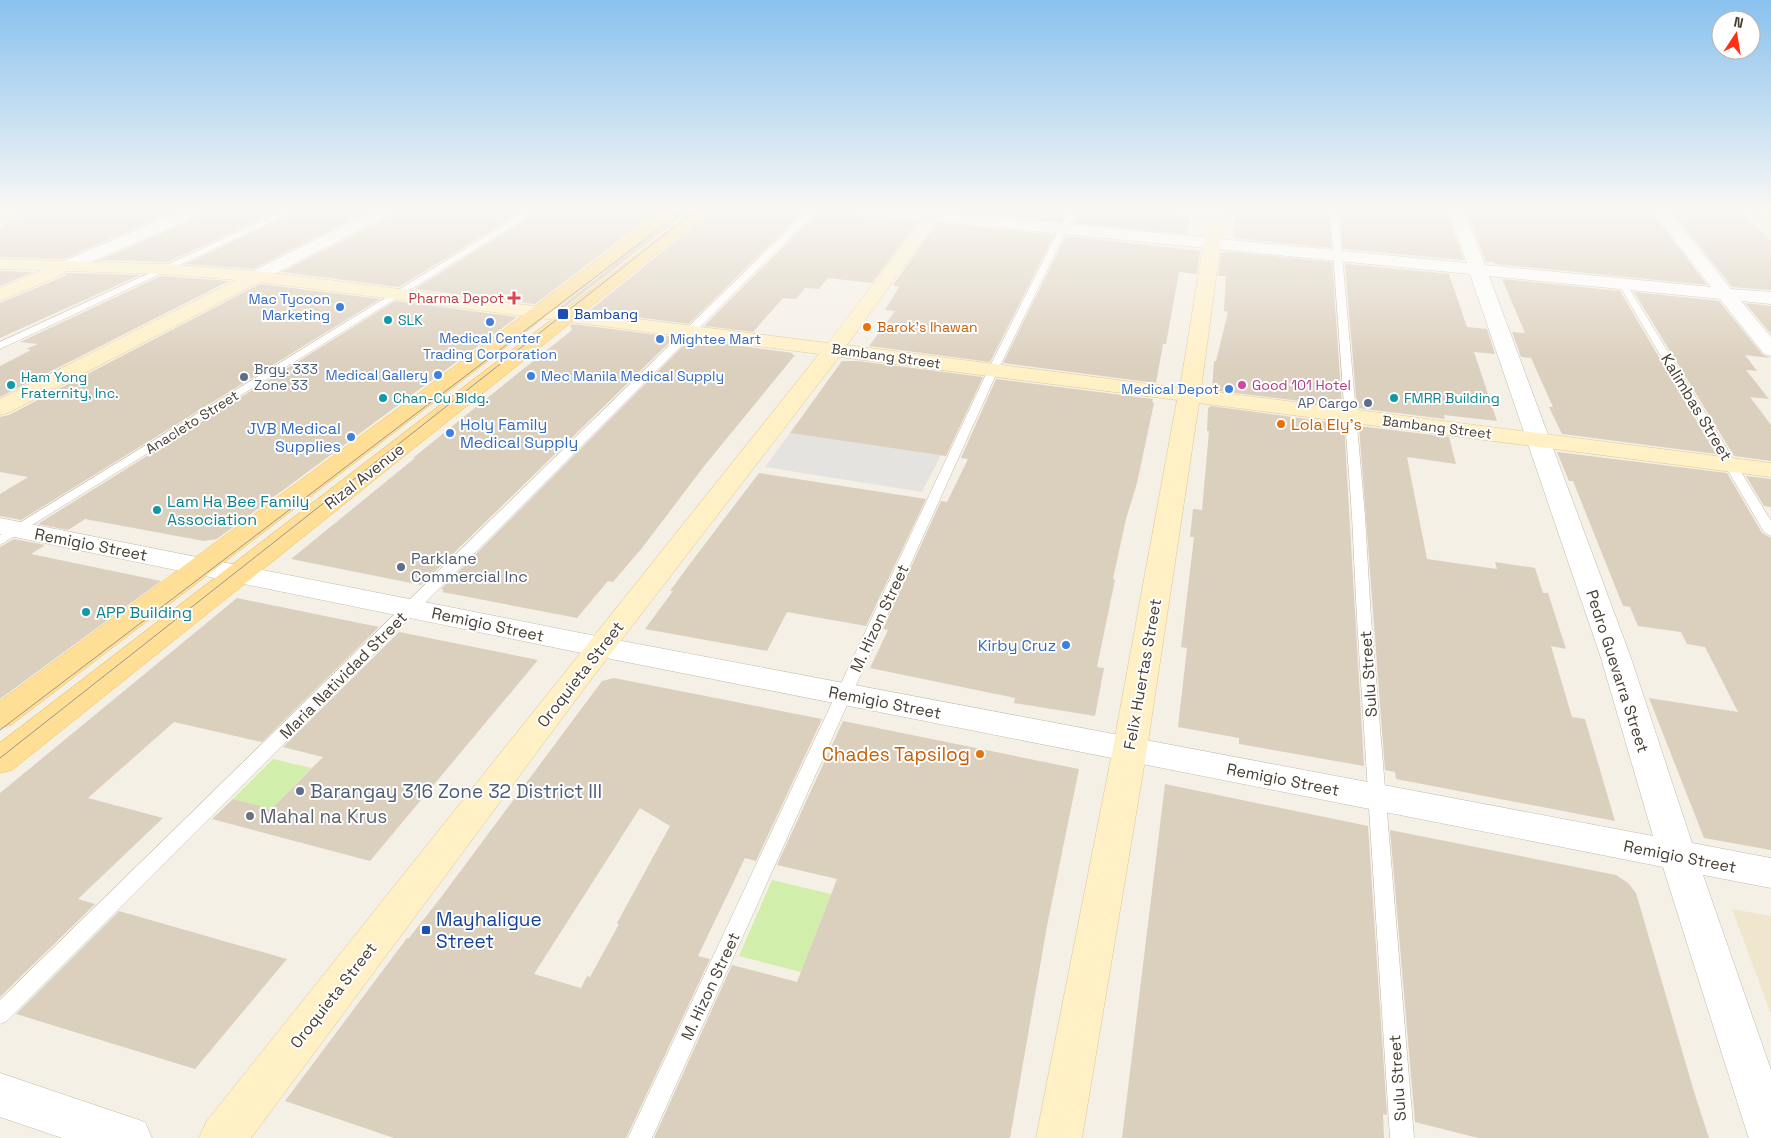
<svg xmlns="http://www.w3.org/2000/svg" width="1771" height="1138" font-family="'Space Grotesk',sans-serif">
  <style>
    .education { fill: #f0e6ce }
    .green { fill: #d1eeaa }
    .parking { fill: #e5e3df }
    .building { fill: #dbcfbd; fill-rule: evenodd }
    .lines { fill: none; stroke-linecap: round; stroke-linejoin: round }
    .lane-casing { stroke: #c2b8a8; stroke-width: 1 }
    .street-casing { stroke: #c2b8a8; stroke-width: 1 }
    .secondary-casing { stroke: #ddc793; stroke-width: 1 }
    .primary-casing { stroke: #f1bf58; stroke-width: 1 }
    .lane { fill: #fff; fill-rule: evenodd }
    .street { fill: #fff; fill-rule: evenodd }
    .secondary { fill: #fff0c6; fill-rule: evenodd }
    .primary { fill: #ffde95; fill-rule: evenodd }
    .tram { stroke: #979797; stroke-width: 1 }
    .health-dot { fill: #e0444e; stroke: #fff; stroke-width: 2 }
    .shop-dot { fill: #3f7fe0; stroke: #fff; stroke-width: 2 }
    .transit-dot { fill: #1a4fb4; stroke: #fff; stroke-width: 2 }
    .culture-dot { fill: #0f9aa8; stroke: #fff; stroke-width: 2 }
    .food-dot { fill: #e8710a; stroke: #fff; stroke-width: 2 }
    .service-dot { fill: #5c6f8a; stroke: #fff; stroke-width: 2 }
    .hotel-dot { fill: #d1479c; stroke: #fff; stroke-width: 2 }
    .worship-dot { fill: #6b7280; stroke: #fff; stroke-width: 2 }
    .labels { text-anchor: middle; stroke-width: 4; stroke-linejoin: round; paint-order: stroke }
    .far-health-label { font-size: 14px; fill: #be3a42; stroke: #fff; text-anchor: end }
    .far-shop-label { font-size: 14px; fill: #366cbe; stroke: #fff; text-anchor: end }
    .far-transit-label { font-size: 14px; fill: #164399; stroke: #fff; text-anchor: start }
    .far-culture-label { font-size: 14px; fill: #0d838f; stroke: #fff; text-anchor: start }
    .far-food-label { font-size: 14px; fill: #c56008; stroke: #fff; text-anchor: start }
    .far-street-label { font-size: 14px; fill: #494034; stroke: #fff }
    .far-service-label { font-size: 14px; fill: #4e5e75; stroke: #fff; text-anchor: start }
    .far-hotel-label { font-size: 14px; fill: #b23c85; stroke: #fff; text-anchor: start }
    .street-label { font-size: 16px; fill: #494034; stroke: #fff }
    .shop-label { font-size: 16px; fill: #366cbe; stroke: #fff; text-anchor: end }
    .food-label { font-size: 16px; fill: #c56008; stroke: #fff; text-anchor: start }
    .culture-label { font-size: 16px; fill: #0d838f; stroke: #fff; text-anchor: start }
    .service-label { font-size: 16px; fill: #4e5e75; stroke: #fff; text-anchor: start }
    .near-food-label { font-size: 19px; fill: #c56008; stroke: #fff; text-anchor: end }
    .near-service-label { font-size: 19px; fill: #4e5e75; stroke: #fff; text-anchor: start }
    .near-worship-label { font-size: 19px; fill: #5b616d; stroke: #fff; text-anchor: start }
    .near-transit-label { font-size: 19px; fill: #164399; stroke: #fff; text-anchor: start }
  </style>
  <rect width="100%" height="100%" fill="#f5f0e6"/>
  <!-- education -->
  <polygon class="education" points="1732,909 1771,916 1771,1014"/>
  <!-- green -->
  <g class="green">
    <polygon points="273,759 311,768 271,809 233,799"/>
    <polygon points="772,880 831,894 801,972 739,956"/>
  </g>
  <!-- parking -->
  <polygon class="parking" points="790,433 941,455 922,492 765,467"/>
  <!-- building -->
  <g class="building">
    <polygon points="34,209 181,209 63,259 0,257 0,228"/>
    <polygon points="210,209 283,209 168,262 100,260 207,214"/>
    <polygon points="301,209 371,209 253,269 186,264"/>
    <polygon points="398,209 526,209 399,287 282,272 395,214"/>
    <polygon points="542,209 661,209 535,304 415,289"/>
    <polygon points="684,209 692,209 564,308 560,307"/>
    <polygon points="715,209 805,210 689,324 589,311"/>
    <polygon points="959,209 1001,209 1064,215 1061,222 958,212"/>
    <polygon points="1079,209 1106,209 1190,217 1186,234 1072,223"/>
    <polygon points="1236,209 1328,209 1331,248 1233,238"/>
    <polygon points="1340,209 1446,209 1464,260 1343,249"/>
    <polygon points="1466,209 1649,209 1707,285 1495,264 1494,262 1486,262"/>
    <polygon points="1670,209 1738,209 1771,241 1771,290 1732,287"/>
    <polygon points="818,212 918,222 872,283 828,278 819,289 805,288 796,299 783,298 753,332 704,326"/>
    <polygon points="937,223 1054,235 990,362 869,346 895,311 885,310 899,287 893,285"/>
    <polygon points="1066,236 1200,251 1197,274 1179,272 1166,344 1163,344 1156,383 1003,363"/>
    <polygon points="1231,252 1332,262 1342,406 1212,390 1214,361 1216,361 1228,312 1224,311 1226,276 1218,276 1221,253"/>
    <polygon points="1345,264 1449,274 1467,327 1487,329 1495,354 1474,352 1497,421 1444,415 1445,419 1357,408"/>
    <polygon points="0,271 33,272 0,286"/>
    <polygon points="67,273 140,275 0,338 0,303 65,276"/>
    <polygon points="161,276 229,281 0,397 0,366 31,350 26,349 38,344 20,342"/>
    <polygon points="1502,279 1620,291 1716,454 1562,434 1549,407 1553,407 1531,358 1521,357 1512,332 1525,333"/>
    <polygon points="260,284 380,299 21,520 0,516 0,494 28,477 0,472 0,417 9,415"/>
    <polygon points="1634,292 1719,301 1763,355 1770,358 1745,355 1757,371 1746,370 1769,399 1750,397 1771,425 1771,461 1734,456"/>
    <polygon points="395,301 517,317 217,539 204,541 85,519 68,530 38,524"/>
    <polygon points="1745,303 1771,306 1771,334"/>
    <polygon points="572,324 675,337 421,585 291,559 415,458 413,458 466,415 572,330 570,326"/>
    <polygon points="690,339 793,353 792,355 795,355 705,465 642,548 613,582 608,581 577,618 442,592 444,590 441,589"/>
    <polygon points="842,361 858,361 983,377 946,456 790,433"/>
    <polygon points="996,379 1153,399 1152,402 1154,403 1137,483 1126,519 1113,579 1115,580 1097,667 1104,668 1095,716 1014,703 1015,698 870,668 888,630 883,629 941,501 947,502 968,459 961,458"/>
    <polygon points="1211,406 1344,424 1364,766 1239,744 1239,738 1178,727 1187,648 1181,647 1194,537 1190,537 1193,509 1202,510 1209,431 1207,431 1208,408"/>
    <polygon points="1359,426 1449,437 1456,464 1407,457 1427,559 1497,569 1495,562 1535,568 1543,593 1548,593 1566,649 1551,646 1572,717 1585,719 1615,821 1396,779 1395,772 1385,770"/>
    <polygon points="1557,452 1727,473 1762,533 1771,538 1771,850 1704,838 1649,698 1738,712 1705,647 1687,644 1681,632 1638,626 1630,607 1623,606 1573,481 1569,481"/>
    <polygon points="759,473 926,499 866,626 787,612 767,651 645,629 673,591 670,591 689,565"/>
    <polygon points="1746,476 1771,479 1771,507 1764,506"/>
    <polygon points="14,539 45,545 31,554 161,581 0,699 0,547"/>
    <polygon points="237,598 379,627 262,742 174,722 88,798 163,818 78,899 95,904 0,997 0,793"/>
    <polygon points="399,632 538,660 370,861 212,819 233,799 271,809 323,757 283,747"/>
    <path d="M 614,678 L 822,719 L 756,861 L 745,858 L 698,956 L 710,959 L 626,1138 L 394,1138 L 285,1101 L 407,938 L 409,938 L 442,896 L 602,681 ZM 640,808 L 670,826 L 617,923 L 619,924 L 590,977 L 587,976 L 581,988 L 534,974 Z"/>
    <polygon points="843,721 1079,769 1047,926 1010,1138 654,1138 732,965 797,982 837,879 777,865"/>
    <polygon points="1165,784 1368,826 1387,1115 1383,1114 1384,1138 1122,1138"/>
    <polygon points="1390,830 1616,875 1628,883 1636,893 1695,1095 1709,1138 1478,1138 1415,1122"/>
    <polygon points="119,911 287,959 195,1069 16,1014"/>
  </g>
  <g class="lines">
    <!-- lane casing -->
    <g class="lane-casing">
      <g id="lane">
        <polygon points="288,209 299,209 0,349 0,342"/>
        <polygon points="530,209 540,209 0,545 0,535"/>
        <polygon points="809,209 818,209 7,1021 0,1024 0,1000"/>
        <polygon points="1069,209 1077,209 998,370 652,1138 628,1138 988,370"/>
        <polygon points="1330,209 1338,209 1365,516 1371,619 1414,1138 1390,1138 1357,619 1352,516"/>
        <polygon points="1622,280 1626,283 1771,521 1771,536 1764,532 1618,283"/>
      </g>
    </g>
    <!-- street casing -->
    <g class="street-casing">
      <g id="street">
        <polygon points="187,209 208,209 206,212 73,270 67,271 61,270 58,266 61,262"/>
        <polygon points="376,209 396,209 394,212 263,280 257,281 251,280 248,276 251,272"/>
        <polygon points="853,209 912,209 1467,263 1448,209 1464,209 1485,265 1711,287 1651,209 1667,209 1731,289 1771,292 1771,304 1741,301 1771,337 1771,356 1764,354 1720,299 1489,276 1631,658 1692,843 1771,858 1771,888 1703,875 1771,1070 1771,1138 1749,1138 1748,1136 1663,867 601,657 0,534 0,518 601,637 1653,836 1601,658 1470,274 860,214 855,212"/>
        <polygon points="0,1073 145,1122 152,1138 62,1138 0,1117"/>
      </g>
    </g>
    <!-- secondary casing -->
    <g class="secondary-casing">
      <g id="secondary">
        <polygon points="7,209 27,209 25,212 0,224 0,213"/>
        <polygon points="930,209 945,209 847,345 1180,388 1209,209 1225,209 1201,390 1771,463 1771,477 1199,403 1147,748 1082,1138 1036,1138 1113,748 1177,400 839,357 586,686 251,1138 199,1138 206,1122 819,354 260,282 8,413 0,415 0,399 236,280 164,274 66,271 64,274 0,301 0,288 42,270 0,269 0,259 164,264 257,271 828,343"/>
        <polygon points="1756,209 1771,209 1771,223 1765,221"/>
      </g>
    </g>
    <!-- primary casing -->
    <g class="primary-casing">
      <g id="primary">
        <polygon points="665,209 682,209 514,341 11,725 0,728 0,701 415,396"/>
        <polygon points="696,209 713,209 12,770 0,773 0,743"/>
      </g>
    </g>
    <!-- lane -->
    <use href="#lane" class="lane"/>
    <!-- street -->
    <use href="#street" class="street"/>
    <!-- secondary -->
    <use href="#secondary" class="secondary"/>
    <!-- primary -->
    <use href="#primary" class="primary"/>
    <!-- tram -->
    <g class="tram">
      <polyline points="0,730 685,209"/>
      <polyline points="0,758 697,209"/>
    </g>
  </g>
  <!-- sky -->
  <linearGradient id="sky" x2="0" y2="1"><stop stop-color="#89c1ee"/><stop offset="0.57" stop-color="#faf8f4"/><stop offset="1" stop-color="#faf8f4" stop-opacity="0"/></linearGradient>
  <rect width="1771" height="369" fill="url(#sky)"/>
  <!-- markers -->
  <path class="health-dot" d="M511.5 290.5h5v5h5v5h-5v5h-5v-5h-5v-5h5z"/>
  <g class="shop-dot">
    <circle cx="340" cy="307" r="5"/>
    <circle cx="490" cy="322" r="5"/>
    <circle cx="660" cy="339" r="5"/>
    <circle cx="438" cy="375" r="5"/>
    <circle cx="531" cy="376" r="5"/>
    <circle cx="1229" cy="389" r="5"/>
    <circle cx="450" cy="433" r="5"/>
    <circle cx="351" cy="437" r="5"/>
    <circle cx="1066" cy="645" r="5"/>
  </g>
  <g class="transit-dot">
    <rect x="557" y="308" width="12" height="12" rx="2.5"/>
    <rect x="421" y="925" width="10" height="10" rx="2.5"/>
  </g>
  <g class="culture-dot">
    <circle cx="388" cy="320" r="5"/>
    <circle cx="11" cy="385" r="5"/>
    <circle cx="383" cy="398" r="5"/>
    <circle cx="1394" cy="398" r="5"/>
    <circle cx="157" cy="510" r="5"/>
    <circle cx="86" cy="612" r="5"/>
  </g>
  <g class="food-dot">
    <circle cx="867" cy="327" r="5"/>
    <circle cx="1281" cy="424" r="5"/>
    <circle cx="980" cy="754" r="5"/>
  </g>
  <g class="service-dot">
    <circle cx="244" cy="377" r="5"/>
    <circle cx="1368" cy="403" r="5"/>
    <circle cx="401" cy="567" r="5"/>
    <circle cx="300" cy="791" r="5"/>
  </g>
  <circle class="hotel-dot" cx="1242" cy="385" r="5"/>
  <circle class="worship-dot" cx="250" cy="816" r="5"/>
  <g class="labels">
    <!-- far-health labels -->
    <g class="far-health-label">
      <text x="504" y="303">Pharma Depot</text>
    </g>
    <!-- far-shop labels -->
    <g class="far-shop-label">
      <text x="330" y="304">Mac Tycoon<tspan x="330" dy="16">Marketing</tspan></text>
      <text x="490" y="343" text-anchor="middle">Medical Center<tspan x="490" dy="16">Trading Corporation</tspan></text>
      <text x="670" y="344" text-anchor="start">Mightee Mart</text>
      <text x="428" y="380">Medical Gallery</text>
      <text x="541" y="381" text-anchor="start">Mec Manila Medical Supply</text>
      <text x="1219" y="394">Medical Depot</text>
    </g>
    <!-- far-transit labels -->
    <g class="far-transit-label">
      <text x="574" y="319">Bambang</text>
    </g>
    <!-- far-culture labels -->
    <g class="far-culture-label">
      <text x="398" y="325">SLK</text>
      <text x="21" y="382">Ham Yong<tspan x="21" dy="16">Fraternity, Inc.</tspan></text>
      <text x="393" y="403">Chan-Cu Bldg.</text>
      <text x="1404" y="403">FMRR Building</text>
    </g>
    <!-- far-food labels -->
    <g class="far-food-label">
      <text x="877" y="332">Barok's Ihawan</text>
    </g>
    <!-- far-street labels -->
    <g class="far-street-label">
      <text transform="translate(886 356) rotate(8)" y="5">Bambang Street</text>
      <text transform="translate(192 422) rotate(-32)" y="5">Anacleto Street</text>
      <text transform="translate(1437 427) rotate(7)" y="5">Bambang Street</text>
    </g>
    <!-- far-service labels -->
    <g class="far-service-label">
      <text x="254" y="374">Brgy. 333<tspan x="254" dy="16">Zone 33</tspan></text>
      <text x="1358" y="408" text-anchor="end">AP Cargo</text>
    </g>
    <!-- far-hotel labels -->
    <g class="far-hotel-label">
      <text x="1252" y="390">Good 101 Hotel</text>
    </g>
    <!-- street labels -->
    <g class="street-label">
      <text transform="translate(1697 407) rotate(59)" y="6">Kalimbas Street</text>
      <text transform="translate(364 476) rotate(-38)" y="6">Rizal Avenue</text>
      <text transform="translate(91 544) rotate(11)" y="6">Remigio Street</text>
      <text transform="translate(879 618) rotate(-65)" y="6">M. Hizon Street</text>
      <text transform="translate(488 624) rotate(12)" y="6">Remigio Street</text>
      <text transform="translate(1618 671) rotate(72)" y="6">Pedro Guevarra Street</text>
      <text transform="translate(580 674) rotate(-52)" y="6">Oroquieta Street</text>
      <text transform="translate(1142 674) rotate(-80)" y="6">Felix Huertas Street</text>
      <text transform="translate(1368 674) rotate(-94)" y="6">Sulu Street</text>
      <text transform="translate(343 675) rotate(-45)" y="6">Maria Natividad Street</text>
      <text transform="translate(885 702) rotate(11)" y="6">Remigio Street</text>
      <text transform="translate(1283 779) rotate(11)" y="6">Remigio Street</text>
      <text transform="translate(1680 856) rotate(11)" y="6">Remigio Street</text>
      <text transform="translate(710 986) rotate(-65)" y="6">M. Hizon Street</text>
      <text transform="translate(333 995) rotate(-52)" y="6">Oroquieta Street</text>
      <text transform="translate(1397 1078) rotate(-94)" y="6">Sulu Street</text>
    </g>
    <!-- shop labels -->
    <g class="shop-label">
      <text x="460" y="430" text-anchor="start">Holy Family<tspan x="460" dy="18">Medical Supply</tspan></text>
      <text x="341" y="434">JVB Medical<tspan x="341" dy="18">Supplies</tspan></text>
      <text x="1056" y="651">Kirby Cruz</text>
    </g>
    <!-- food labels -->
    <g class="food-label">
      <text x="1291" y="430">Lola Ely's</text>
    </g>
    <!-- culture labels -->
    <g class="culture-label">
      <text x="167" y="507">Lam Ha Bee Family<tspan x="167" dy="18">Association</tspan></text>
      <text x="96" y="618">APP Building</text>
    </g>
    <!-- service labels -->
    <g class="service-label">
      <text x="411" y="564">Parklane<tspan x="411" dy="18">Commercial Inc</tspan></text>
    </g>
    <!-- near-food labels -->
    <g class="near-food-label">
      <text x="970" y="761">Chades Tapsilog</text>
    </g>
    <!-- near-service labels -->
    <g class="near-service-label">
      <text x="310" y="798">Barangay 316 Zone 32 District III</text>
    </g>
    <!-- near-worship labels -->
    <g class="near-worship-label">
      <text x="260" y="823">Mahal na Krus</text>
    </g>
    <!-- near-transit labels -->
    <g class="near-transit-label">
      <text x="436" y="926">Mayhaligue<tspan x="436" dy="22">Street</tspan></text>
    </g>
  </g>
  <!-- north arrow -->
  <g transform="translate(1736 35) rotate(12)"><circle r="24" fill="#ffffff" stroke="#b6b3ae"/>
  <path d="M0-4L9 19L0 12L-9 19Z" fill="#ff3113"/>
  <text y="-8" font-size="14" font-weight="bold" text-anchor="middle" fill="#494034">N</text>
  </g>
</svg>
